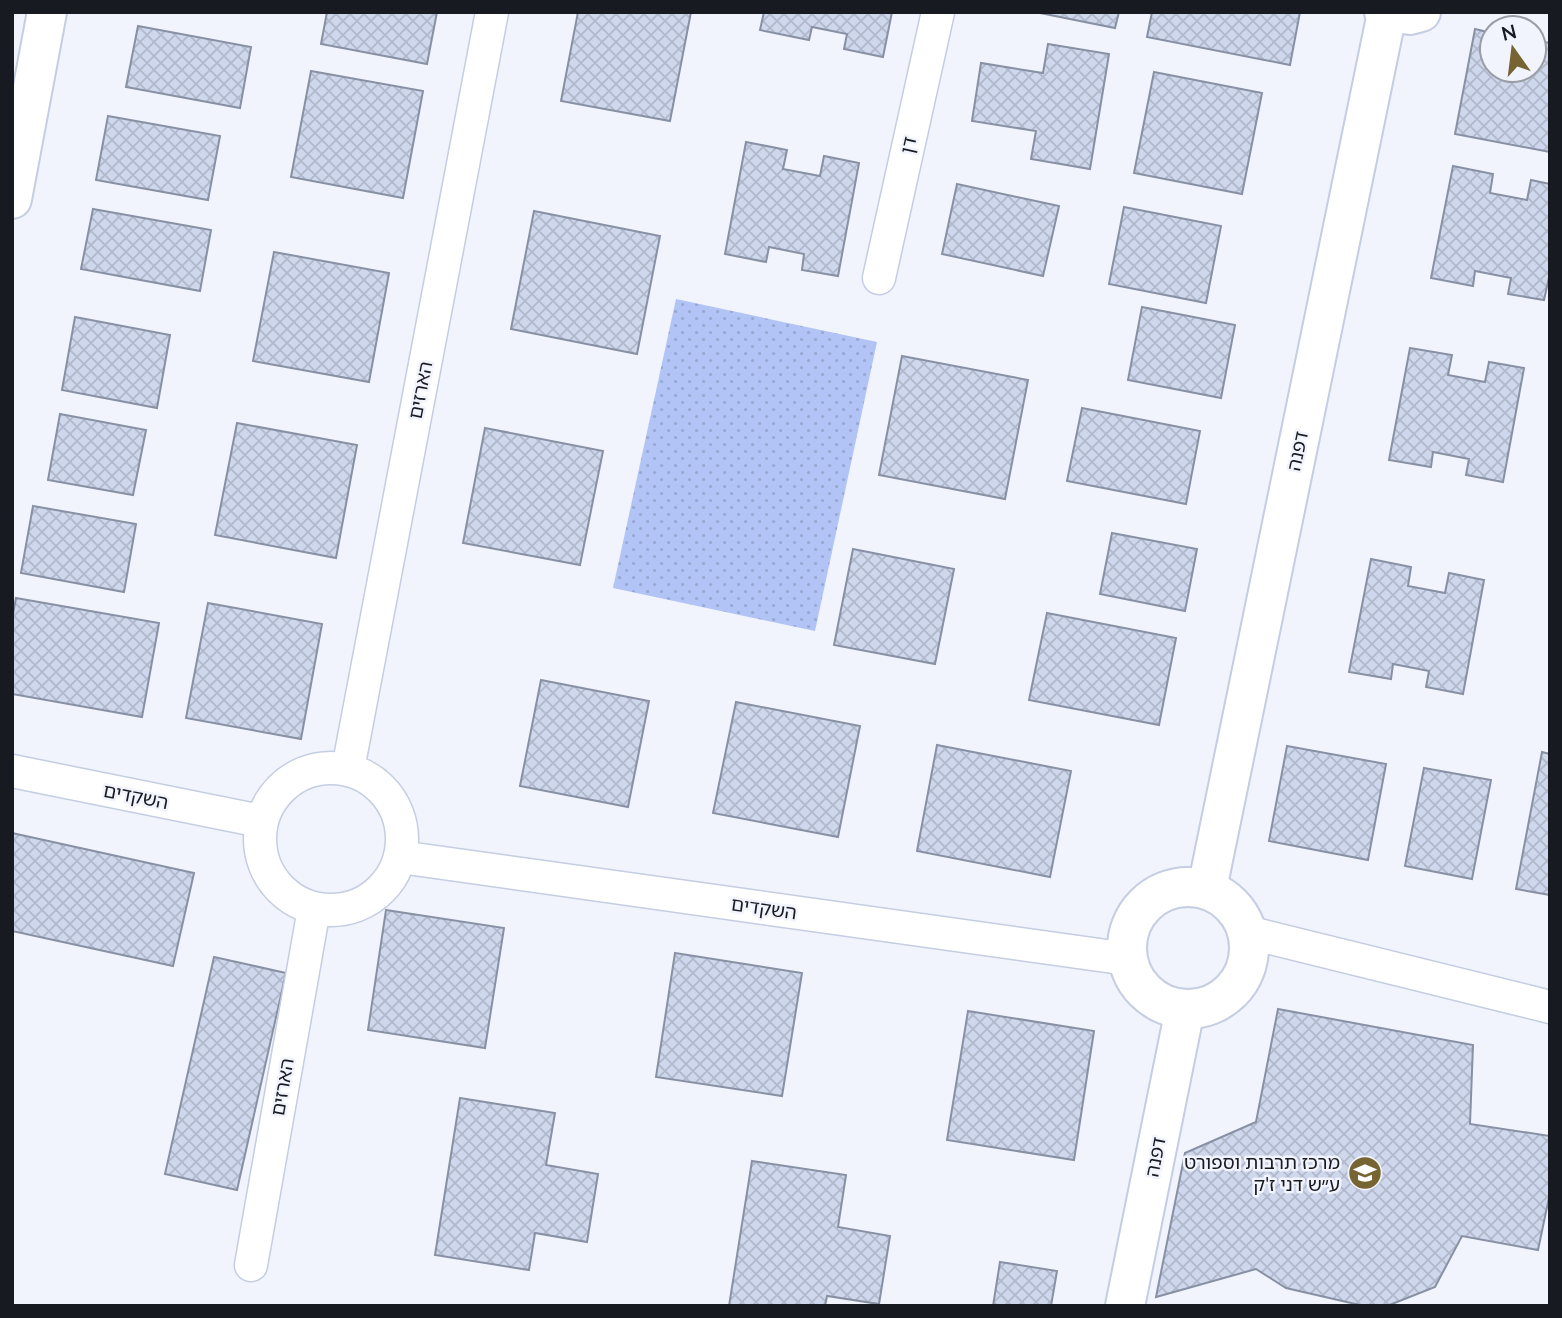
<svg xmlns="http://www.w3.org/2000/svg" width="1562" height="1318" font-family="Lato,'Noto Sans Hebrew',sans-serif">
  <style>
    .park { fill: url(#park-dots) }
    .building { fill: url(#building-cross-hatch); stroke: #8890a4; stroke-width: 2 }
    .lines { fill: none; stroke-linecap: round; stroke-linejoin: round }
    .street-casing { stroke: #c4cde1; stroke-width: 35 }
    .secondary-casing { stroke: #c4cde1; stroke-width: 42 }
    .street { stroke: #fff; stroke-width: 32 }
    .secondary { stroke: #fff; stroke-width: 38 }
    .labels { text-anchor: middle; stroke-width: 5; stroke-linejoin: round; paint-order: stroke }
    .street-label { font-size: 19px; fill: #181a22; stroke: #f1f4fd }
    .poi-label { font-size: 19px; fill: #181a22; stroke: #f1f4fd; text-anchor: end }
  </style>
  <defs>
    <pattern id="park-dots" width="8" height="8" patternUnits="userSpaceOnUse" patternTransform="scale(1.75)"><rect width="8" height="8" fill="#b1c4f5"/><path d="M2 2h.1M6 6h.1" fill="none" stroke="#98a8d2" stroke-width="1.8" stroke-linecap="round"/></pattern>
    <pattern id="building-cross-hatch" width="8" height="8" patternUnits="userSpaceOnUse" patternTransform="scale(1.75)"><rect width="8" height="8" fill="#cfd7ed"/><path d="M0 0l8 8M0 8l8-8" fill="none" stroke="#b1b8cb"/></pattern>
  </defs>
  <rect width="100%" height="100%" fill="#f1f4fd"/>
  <!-- park -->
  <polygon class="park" points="676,299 877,342 815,631 613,588"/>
  <!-- building -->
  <g class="building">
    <polygon points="327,12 437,12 427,64 321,44"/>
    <polygon points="578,12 691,12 670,121 561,101"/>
    <polygon points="764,12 892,12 883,57 844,49 847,34 812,27 809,40 760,30"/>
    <polygon points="1035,12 1119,12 1115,28"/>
    <polygon points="1152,12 1300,12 1290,65 1147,37"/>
    <polygon points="138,26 251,47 240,108 126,87"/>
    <polygon points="1475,29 1492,33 1492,70 1534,70 1534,40 1550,43 1550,152 1455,134"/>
    <polygon points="1048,44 1109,54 1090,169 1031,159 1036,131 972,121 981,63 1043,73"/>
    <polygon points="311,71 423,91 403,198 291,177"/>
    <polygon points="1154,72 1262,93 1242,194 1134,173"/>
    <polygon points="108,116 220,136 208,200 96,180"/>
    <polygon points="746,142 787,150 783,169 820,176 824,156 859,163 838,276 802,270 804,254 769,247 766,262 725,254"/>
    <polygon points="1453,166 1493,174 1490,193 1527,200 1531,180 1550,184 1550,273 1544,300 1508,294 1511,278 1475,271 1473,286 1431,278"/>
    <polygon points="957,184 1059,206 1043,276 942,254"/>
    <polygon points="1124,207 1221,226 1206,303 1109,284"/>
    <polygon points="93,209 211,230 200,291 81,269"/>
    <polygon points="534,211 660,236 637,354 511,329"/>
    <polygon points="274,252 389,273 369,382 253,361"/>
    <polygon points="1142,307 1235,325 1221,398 1128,380"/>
    <polygon points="75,317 170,335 157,408 62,390"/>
    <polygon points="1410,348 1452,355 1448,375 1485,382 1489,362 1524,368 1503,482 1466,475 1469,459 1433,452 1431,467 1389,460"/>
    <polygon points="902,356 1028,380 1005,499 879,475"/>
    <polygon points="1082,408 1200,431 1186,504 1067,481"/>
    <polygon points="60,414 146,430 133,495 48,480"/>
    <polygon points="237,423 357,445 336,558 215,535"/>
    <polygon points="485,428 603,451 580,565 463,543"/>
    <polygon points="33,506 136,524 124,592 21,573"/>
    <polygon points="1112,533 1197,549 1185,611 1100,594"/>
    <polygon points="853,549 954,569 935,664 834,645"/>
    <polygon points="1371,559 1411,567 1408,586 1445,593 1449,573 1484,580 1463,694 1426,687 1429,671 1393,664 1391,679 1349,672"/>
    <polygon points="16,598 159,623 142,717 12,694 12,619"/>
    <polygon points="208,603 322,624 301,739 186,718"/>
    <polygon points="1047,613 1176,638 1159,725 1029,700"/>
    <polygon points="541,680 649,701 628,807 520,786"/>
    <polygon points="736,702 860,726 838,837 713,813"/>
    <polygon points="937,745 1071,771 1050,877 917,851"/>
    <polygon points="1287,746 1386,764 1368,860 1269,841"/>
    <polygon points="1542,752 1550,754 1550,895 1516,889"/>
    <polygon points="1424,768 1491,780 1472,879 1405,866"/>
    <polygon points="12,833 194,873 173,966 12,931"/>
    <polygon points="386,910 504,928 485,1048 368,1030"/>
    <polygon points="675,953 802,973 782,1096 656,1077"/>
    <polygon points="214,957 286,973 237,1190 165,1174"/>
    <polygon points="1278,1009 1473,1045 1470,1124 1550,1136 1550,1193 1538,1250 1462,1236 1435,1287 1387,1306 1364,1306 1286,1288 1256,1269 1156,1297 1185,1153 1256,1122"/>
    <polygon points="968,1011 1094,1031 1074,1160 947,1140"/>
    <polygon points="460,1098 555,1113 546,1165 598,1174 587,1242 535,1233 529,1270 435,1255"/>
    <polygon points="752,1161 846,1175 838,1227 890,1236 879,1304 827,1296 825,1306 729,1306"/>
    <polygon points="1000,1262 1057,1271 1051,1306 993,1306"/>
  </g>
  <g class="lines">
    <!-- street casing -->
    <g class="street-casing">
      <g id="street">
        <polyline points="879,278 938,12"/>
        <circle cx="331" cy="839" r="71"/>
        <polyline points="348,769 492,12"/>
        <polyline points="12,771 260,821"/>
        <polyline points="400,857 1128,959"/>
        <polyline points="1247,932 1550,1007"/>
        <polyline points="251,1265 314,909"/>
      </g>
    </g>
    <!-- secondary casing -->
    <g class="secondary-casing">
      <g id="secondary">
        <polyline points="1384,12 1410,15 1421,12"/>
        <polyline points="12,199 47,12"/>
        <circle cx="1188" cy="948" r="61"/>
        <polyline points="1207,889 1387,13"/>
        <polyline points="1125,1306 1185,1009"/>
      </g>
    </g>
    <!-- street -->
    <use href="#street" class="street"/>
    <!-- secondary -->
    <use href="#secondary" class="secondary"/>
  </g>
  <!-- icons -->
  <defs>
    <g id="school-disc" transform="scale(1.75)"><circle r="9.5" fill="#776433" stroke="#f1f4fd"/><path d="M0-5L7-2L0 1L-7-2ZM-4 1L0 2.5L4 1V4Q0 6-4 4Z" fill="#fff"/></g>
  </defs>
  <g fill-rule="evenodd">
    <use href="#school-disc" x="1365" y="1173"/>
  </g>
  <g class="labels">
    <!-- street labels -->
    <g class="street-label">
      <text transform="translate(908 145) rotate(-77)" y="7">דן</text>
      <text transform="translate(420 390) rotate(-79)" y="7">הארזים</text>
      <text transform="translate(1297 451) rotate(-78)" y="7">דפנה</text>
      <text transform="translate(136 796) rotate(11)" y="7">השקדים</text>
      <text transform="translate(764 908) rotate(8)" y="7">השקדים</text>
      <text transform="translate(282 1087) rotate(-80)" y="7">הארזים</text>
      <text transform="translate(1155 1157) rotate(-79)" y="7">דפנה</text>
    </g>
    <!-- poi labels -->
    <g class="poi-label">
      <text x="1340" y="1169">מרכז תרבות וספורט<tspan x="1340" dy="22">ע״ש דני ז'ק</tspan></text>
    </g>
  </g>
  <!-- border -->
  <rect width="1562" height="1318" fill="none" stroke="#181a22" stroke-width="28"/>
  <!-- north arrow -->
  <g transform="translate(1513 49) rotate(346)"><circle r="33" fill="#f1f4fd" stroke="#9a9da5" stroke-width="2"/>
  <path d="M0-5L12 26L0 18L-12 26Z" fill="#776433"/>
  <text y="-10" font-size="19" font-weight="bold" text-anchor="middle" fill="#181a22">N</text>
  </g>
</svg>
